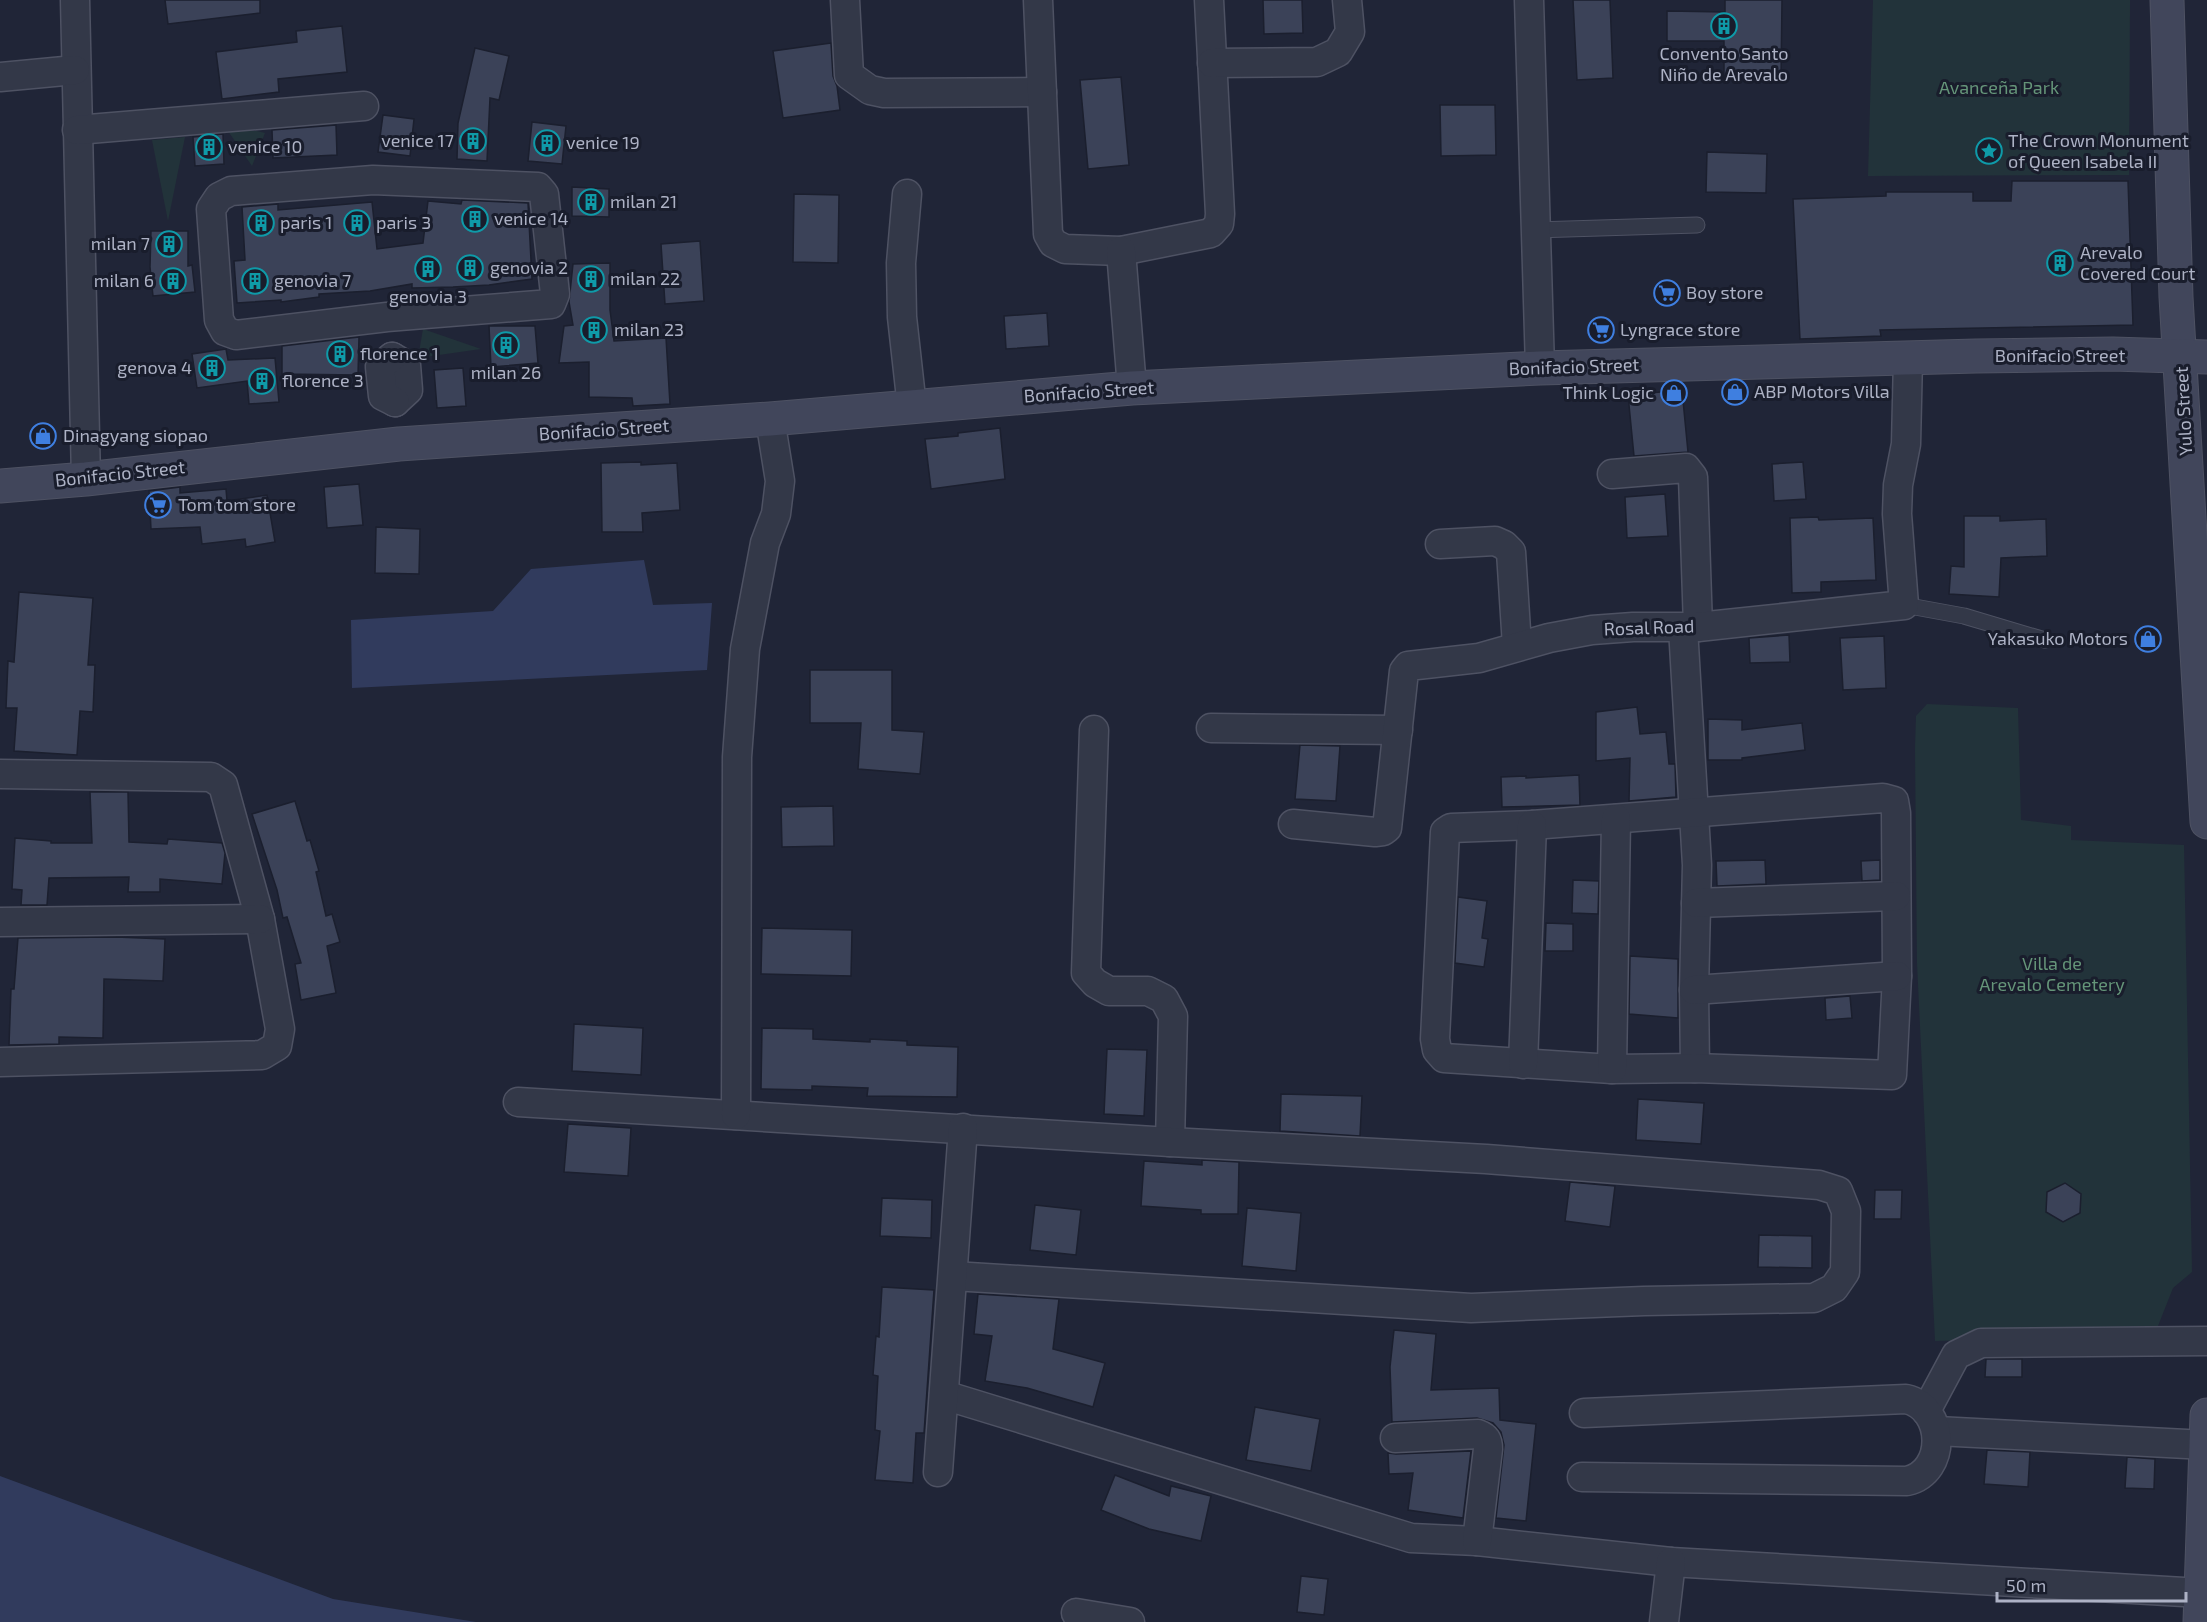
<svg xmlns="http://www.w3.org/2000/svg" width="2207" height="1622" font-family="'Exo 2',sans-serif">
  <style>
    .green { fill: #22333a }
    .water { fill: #313b5d }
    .building { fill: #3b4258; stroke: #1b1f2e; stroke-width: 1.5 }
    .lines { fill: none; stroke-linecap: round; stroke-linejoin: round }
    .lane-casing { stroke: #4e5263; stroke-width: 17 }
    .street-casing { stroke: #4e5263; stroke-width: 31 }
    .secondary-casing { stroke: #4e5263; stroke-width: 35 }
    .lane { stroke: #333848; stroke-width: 15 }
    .street { stroke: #333848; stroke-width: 28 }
    .secondary { stroke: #41465b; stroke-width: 33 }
    .labels { text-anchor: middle; stroke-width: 6; stroke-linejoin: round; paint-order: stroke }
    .poi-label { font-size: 18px; fill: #adb2c5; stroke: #191d2c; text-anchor: start }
    .park-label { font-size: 18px; fill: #659579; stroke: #191d2c }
    .street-label { font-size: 18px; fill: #adb2c5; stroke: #191d2c }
  </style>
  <rect width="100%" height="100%" fill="#202537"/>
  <!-- green -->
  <g class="green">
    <polygon points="1873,0 2130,0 2129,175 1868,176"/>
    <polygon points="228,131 257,131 265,133 252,166"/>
    <polygon points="185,137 168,221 152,140"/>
    <polygon points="423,329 481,349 418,358"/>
    <polygon points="1927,704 2018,708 2021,820 2071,826 2071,840 2184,845 2192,1272 2173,1288 2154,1336 1935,1341 1917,963 1915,748 1916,716"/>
  </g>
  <!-- water -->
  <g class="water">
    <polygon points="644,560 653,605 712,603 707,670 352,688 351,620 493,611 531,569"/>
    <polygon points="0,1476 333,1599 476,1622 0,1622"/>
  </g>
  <!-- building -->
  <g class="building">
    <polygon points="165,0 260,0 260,13 168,24"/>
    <polygon points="1263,0 1302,0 1303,33 1264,34"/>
    <polygon points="1573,0 1610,0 1613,78 1577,80"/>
    <polygon points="1725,0 1782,0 1781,78 1724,77 1724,41 1667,41 1667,11 1725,12"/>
    <polygon points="342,26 347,72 278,79 279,92 222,99 216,52 297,42 296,31"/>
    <polygon points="831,43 833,76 837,86 840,110 783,118 773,51"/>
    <polygon points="475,48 509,56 499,100 490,98 487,161 457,159 458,123"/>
    <polygon points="1121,77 1129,165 1088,169 1080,80"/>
    <polygon points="1440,105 1495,105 1496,155 1441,156"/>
    <polygon points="383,115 414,119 410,156 378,152"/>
    <polygon points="532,122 566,126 562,164 528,161"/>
    <polygon points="336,125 337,155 273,158 272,130"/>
    <polygon points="223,134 224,164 195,166 193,137"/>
    <polygon points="1707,152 1767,154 1766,193 1706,192"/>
    <polygon points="2012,181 2128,181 2133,325 1880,330 1881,336 1800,339 1793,199 1886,196 1886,192 1973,192 1973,201 2011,201"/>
    <polygon points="572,187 609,189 609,217 572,216"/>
    <polygon points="794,194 839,195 838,263 793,262"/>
    <polygon points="462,200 528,203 532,279 489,285 453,287 412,288 412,284 370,291 319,294 319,297 281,302 281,300 237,303 234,261 245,260 242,207 278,204 278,210 372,202 377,249 423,243 428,201 461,204"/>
    <polygon points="151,231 188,231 188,266 192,265 195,292 153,296 150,267"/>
    <polygon points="700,241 704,301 665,304 661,244"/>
    <polygon points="610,263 610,310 614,341 666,338 670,404 633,406 632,398 589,397 589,362 559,363 564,326 573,325 569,302 573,264"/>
    <polygon points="1047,313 1049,346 1006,349 1004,316"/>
    <polygon points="489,326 535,326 538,363 491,367"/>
    <polygon points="359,337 358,375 282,374 282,346"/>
    <polygon points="226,349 228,360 275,358 279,402 249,404 247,381 197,388 192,354"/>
    <polygon points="463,368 466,406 437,408 434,370"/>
    <polygon points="1682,390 1688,452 1634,456 1628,395"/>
    <polygon points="1000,428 1005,479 931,489 925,439 958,436 958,433"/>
    <polygon points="641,462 641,465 677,463 680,510 642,513 643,532 602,532 601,463"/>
    <polygon points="1803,462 1806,499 1774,501 1772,464"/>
    <polygon points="359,484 363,525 327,528 324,487"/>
    <polygon points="180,487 180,493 226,489 227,501 267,495 275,542 246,547 245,539 202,544 200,527 151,529 149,491"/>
    <polygon points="1665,494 1668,536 1627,538 1625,497"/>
    <polygon points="1964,516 2000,516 2000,521 2046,519 2047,556 2001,558 1999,597 1949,594 1951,566 1964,567"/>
    <polygon points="1818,517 1819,520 1873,518 1876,580 1821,582 1821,592 1792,593 1790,518"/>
    <polygon points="376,527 420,529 419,574 375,573"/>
    <polygon points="19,592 93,598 88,665 95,665 93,712 80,711 77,755 14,751 17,708 6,708 8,661 14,662"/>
    <polygon points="1789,635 1790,662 1750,663 1749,638"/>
    <polygon points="1884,636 1886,688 1843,690 1840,638"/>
    <polygon points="810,670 892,670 892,730 924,732 920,774 858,769 861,723 810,723"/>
    <polygon points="1637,707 1640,734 1666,732 1669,764 1675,764 1676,797 1629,801 1630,758 1596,761 1596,712"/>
    <polygon points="1708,719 1742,720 1742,730 1802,723 1805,750 1742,758 1742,760 1708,760"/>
    <polygon points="1300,745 1340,746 1336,801 1295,799"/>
    <polygon points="1579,775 1580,805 1502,807 1501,777 1526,776 1526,778"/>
    <polygon points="90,792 128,792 129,842 167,844 168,839 222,843 225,853 222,884 160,879 160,892 128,892 129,877 49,878 47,905 21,905 22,890 12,889 15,838 51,841 51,843 92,843"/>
    <polygon points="295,801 307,841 310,840 319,871 316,872 326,916 332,914 340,942 327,946 336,993 301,1000 295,964 301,963 287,917 283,918 277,890 252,814"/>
    <polygon points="833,806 834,846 782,847 781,807"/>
    <polygon points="1765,860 1766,884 1717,886 1716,861"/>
    <polygon points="1880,860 1880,880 1862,881 1861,861"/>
    <polygon points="1573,880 1599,881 1598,914 1572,913"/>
    <polygon points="1458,897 1487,901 1482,938 1488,939 1484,967 1455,963"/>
    <polygon points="1546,923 1573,924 1573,951 1545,951"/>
    <polygon points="762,928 852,930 851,976 761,974"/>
    <polygon points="116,937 165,939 163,981 104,979 103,1038 59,1037 59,1044 9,1045 11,989 14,989 18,938"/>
    <polygon points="1630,956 1678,959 1678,1018 1629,1014"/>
    <polygon points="1850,996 1852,1018 1826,1020 1825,998"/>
    <polygon points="574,1024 643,1028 641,1075 572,1071"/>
    <polygon points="762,1028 813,1029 813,1039 870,1042 870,1039 907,1041 907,1045 958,1047 957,1097 867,1096 868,1088 812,1086 812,1090 761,1089"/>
    <polygon points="1107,1049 1147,1050 1144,1116 1104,1114"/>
    <polygon points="1281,1094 1362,1096 1360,1136 1280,1131"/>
    <polygon points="1638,1099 1704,1103 1701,1144 1636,1140"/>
    <polygon points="568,1124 631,1128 628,1176 564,1172"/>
    <polygon points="1202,1160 1239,1162 1238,1214 1201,1214 1201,1210 1141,1206 1144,1161 1202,1165"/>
    <polygon points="1570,1182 1615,1186 1610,1227 1565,1221"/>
    <polygon points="2065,1183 2081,1194 2080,1213 2063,1222 2046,1212 2047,1192"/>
    <polygon points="1875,1190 1902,1190 1901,1219 1874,1219"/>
    <polygon points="882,1198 932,1200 931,1238 880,1236"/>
    <polygon points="1035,1205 1081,1210 1076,1255 1030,1250"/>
    <polygon points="1247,1208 1301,1213 1296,1271 1242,1266"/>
    <polygon points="1759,1235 1812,1236 1812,1268 1758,1267"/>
    <polygon points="882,1287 934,1290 924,1433 916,1433 913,1483 875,1480 880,1431 875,1430 878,1376 873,1375 876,1336 879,1337"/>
    <polygon points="978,1294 1059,1299 1053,1349 1105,1363 1093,1407 1027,1388 985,1381 992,1336 974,1334"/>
    <polygon points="1394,1330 1436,1334 1431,1390 1499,1388 1500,1420 1536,1424 1526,1521 1496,1518 1504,1445 1501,1432 1493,1423 1477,1418 1392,1422 1390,1367"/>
    <polygon points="1986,1359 2022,1359 2022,1377 1985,1377"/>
    <polygon points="1255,1407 1320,1419 1311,1471 1246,1460"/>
    <polygon points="1987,1450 2030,1452 2028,1487 1984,1484"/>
    <polygon points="1471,1451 1463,1518 1408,1510 1413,1473 1389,1474 1388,1453 1396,1454"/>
    <polygon points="2127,1457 2155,1459 2154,1489 2125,1488"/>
    <polygon points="1115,1475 1169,1496 1171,1486 1211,1496 1201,1541 1149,1529 1101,1510"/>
    <polygon points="1301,1576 1328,1579 1324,1615 1297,1612"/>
  </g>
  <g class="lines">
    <!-- lane casing -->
    <g class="lane-casing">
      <g id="lane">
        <polyline points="1535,230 1697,225"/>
        <polyline points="1904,605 1964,616 2045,640"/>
      </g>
    </g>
    <!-- street casing -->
    <g class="street-casing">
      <g id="street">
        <polyline points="75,0 86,479"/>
        <polyline points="845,0 849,75 870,90 884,93 1042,92"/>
        <polyline points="1038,0 1048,234 1053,243 1065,249 1121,251 1211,233 1219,224 1220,214 1209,0"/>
        <polyline points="1529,0 1540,368"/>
        <polyline points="1212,63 1317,62 1338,52 1350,32 1347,0"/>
        <polyline points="0,77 75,70"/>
        <polyline points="77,130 364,106"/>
        <polygon points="373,180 538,187 544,194 555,294 551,304 387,317 236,335 225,331 219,320 211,209 219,197 231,191"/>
        <polyline points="907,194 901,263 902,317 912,407"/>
        <polyline points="1121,251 1132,388"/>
        <polyline points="392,357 406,365 408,390 395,402"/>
        <polyline points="392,357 380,367 383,396 395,402"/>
        <polyline points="1612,474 1686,468 1693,477 1698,627"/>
        <polyline points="1440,544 1495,541 1504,545 1511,552 1517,646"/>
        <polyline points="1683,628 1697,865 1694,990 1695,1068"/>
        <polyline points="1211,728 1398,730"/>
        <polyline points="1094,730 1086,973 1095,983 1109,991 1148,991 1164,999 1173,1016 1170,1142"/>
        <polyline points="0,774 211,777 223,785 260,919 280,1029 277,1046 262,1055 0,1062"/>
        <polygon points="1883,798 1894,801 1896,813 1897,976 1892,1075 1695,1068 1612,1069 1444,1058 1437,1050 1435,1039 1445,832 1451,828 1532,825"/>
        <polyline points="1293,824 1375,832 1383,831 1387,828 1404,671 1408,666 1479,658 1549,638 1592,630 1633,627 1698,627 1904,605 1897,514 1898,485 1906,444 1908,358"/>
        <polyline points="1696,903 1896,896"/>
        <polyline points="0,922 260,919"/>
        <polyline points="1694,990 1897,976"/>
        <polyline points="1523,1064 1532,825"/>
        <polyline points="1612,1069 1616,819"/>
        <polyline points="518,1102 1170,1142 1486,1159 1819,1185 1838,1191 1846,1211 1845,1272 1834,1288 1814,1298 1644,1301 1471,1308 953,1276"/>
        <polyline points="736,1115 737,757 745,649 765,543 776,514 780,481 770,419"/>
        <polyline points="944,1395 1411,1538 1477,1541 1671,1562 2201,1593"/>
        <polyline points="1926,1411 1956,1355 1981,1343 2207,1341"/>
        <polyline points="1937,1431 2206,1445"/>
        <path d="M 1395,1438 L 1478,1434 C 1486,1437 1488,1440 1488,1449 L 1477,1541"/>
        <polyline points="938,1472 963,1128"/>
        <path d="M 1582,1477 L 1907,1481 C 1947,1472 1946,1408 1906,1399 L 1584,1413"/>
        <polyline points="1076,1613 1130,1622"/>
        <polyline points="1664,1622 1671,1562"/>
      </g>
    </g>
    <!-- secondary casing -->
    <g class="secondary-casing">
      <g id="secondary">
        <polyline points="2167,0 2176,297 2207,822"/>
        <polyline points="0,486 86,479 399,444 770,419 1132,388 1540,368 1976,356 2113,354 2207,357"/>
        <polyline points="2200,1622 2207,1415"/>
      </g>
    </g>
    <!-- lane -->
    <use href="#lane" class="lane"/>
    <!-- street -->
    <use href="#street" class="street"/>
    <!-- secondary -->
    <use href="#secondary" class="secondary"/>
  </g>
  <!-- icons -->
  <defs>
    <g id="building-ring" transform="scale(1.35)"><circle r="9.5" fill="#191d2c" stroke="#0f9aa8" stroke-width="1.5"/><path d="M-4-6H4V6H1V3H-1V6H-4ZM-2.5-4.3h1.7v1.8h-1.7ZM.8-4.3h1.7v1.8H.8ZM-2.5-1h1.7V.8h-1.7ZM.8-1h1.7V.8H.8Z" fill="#0f9aa8"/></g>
    <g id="sight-ring" transform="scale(1.35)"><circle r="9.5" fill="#191d2c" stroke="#0f9aa8" stroke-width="1.5"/><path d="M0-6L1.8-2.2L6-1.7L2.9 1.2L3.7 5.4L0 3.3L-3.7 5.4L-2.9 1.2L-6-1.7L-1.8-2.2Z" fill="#0f9aa8"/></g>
    <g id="supermarket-ring" transform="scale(1.35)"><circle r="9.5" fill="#191d2c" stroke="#3f7fe0" stroke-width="1.5"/><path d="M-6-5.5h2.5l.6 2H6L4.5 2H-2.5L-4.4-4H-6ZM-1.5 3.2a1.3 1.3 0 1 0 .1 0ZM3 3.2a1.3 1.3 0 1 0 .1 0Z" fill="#3f7fe0"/></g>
    <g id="shop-ring" transform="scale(1.35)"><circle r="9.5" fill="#191d2c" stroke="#3f7fe0" stroke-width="1.5"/><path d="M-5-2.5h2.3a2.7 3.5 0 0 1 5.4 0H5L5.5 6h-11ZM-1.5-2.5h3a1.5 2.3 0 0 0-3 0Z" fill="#3f7fe0"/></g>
  </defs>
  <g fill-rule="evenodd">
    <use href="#building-ring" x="1724" y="26"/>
    <use href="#building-ring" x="473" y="141"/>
    <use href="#building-ring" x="547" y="143"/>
    <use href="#building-ring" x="209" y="147"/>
    <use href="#sight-ring" x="1989" y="151"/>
    <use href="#building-ring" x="591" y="202"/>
    <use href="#building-ring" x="475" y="219"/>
    <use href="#building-ring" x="261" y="223"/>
    <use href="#building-ring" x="357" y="223"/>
    <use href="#building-ring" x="169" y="244"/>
    <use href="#building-ring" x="2060" y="263"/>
    <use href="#building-ring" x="470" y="268"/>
    <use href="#building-ring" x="428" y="269"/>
    <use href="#building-ring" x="591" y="279"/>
    <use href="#building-ring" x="173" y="281"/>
    <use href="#building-ring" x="255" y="281"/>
    <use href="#supermarket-ring" x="1667" y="293"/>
    <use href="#building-ring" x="594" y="330"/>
    <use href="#supermarket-ring" x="1601" y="330"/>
    <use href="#building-ring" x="506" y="345"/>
    <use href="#building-ring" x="340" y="354"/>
    <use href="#building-ring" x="212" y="368"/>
    <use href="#building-ring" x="262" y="381"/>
    <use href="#shop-ring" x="1735" y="392"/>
    <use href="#shop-ring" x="1674" y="393"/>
    <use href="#shop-ring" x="43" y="436"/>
    <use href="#supermarket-ring" x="158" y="505"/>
    <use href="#shop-ring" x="2148" y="639"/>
  </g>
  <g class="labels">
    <!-- poi labels -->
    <g class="poi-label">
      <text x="1724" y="60" text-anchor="middle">Convento Santo<tspan x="1724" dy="21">Niño de Arevalo</tspan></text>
      <text x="454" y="147" text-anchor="end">venice 17</text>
      <text x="2008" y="147">The Crown Monument<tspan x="2008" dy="21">of Queen Isabela II</tspan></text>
      <text x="566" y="149">venice 19</text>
      <text x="228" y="153">venice 10</text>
      <text x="610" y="208">milan 21</text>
      <text x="494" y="225">venice 14</text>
      <text x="280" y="229">paris 1</text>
      <text x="376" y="229">paris 3</text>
      <text x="150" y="250" text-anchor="end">milan 7</text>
      <text x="2080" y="259">Arevalo<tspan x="2080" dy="21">Covered Court</tspan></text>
      <text x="490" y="274">genovia 2</text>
      <text x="610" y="285">milan 22</text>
      <text x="154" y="287" text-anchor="end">milan 6</text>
      <text x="274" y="287">genovia 7</text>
      <text x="1686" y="299">Boy store</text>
      <text x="428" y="303" text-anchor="middle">genovia 3</text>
      <text x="614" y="336">milan 23</text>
      <text x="1620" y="336">Lyngrace store</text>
      <text x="360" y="360">florence 1</text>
      <text x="192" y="374" text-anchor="end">genova 4</text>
      <text x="506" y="379" text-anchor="middle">milan 26</text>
      <text x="282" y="387">florence 3</text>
      <text x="1754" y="398">ABP Motors Villa</text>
      <text x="1654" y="399" text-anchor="end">Think Logic</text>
      <text x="63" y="442">Dinagyang siopao</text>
      <text x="178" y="511">Tom tom store</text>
      <text x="2128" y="645" text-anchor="end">Yakasuko Motors</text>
    </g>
    <!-- park labels -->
    <g class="park-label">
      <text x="1999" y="94">Avanceña Park</text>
      <text x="2052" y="970">Villa de<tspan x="2052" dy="21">Arevalo Cemetery</tspan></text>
    </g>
    <!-- street labels -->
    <g class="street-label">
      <text x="2060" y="362">Bonifacio Street</text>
      <text transform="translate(1574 367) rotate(-2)" y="6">Bonifacio Street</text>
      <text transform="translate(1089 392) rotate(-4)" y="6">Bonifacio Street</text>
      <text transform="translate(2184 411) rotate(-93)" y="6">Yulo Street</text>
      <text transform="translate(604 430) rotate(-4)" y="6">Bonifacio Street</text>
      <text transform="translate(120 474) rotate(-6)" y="6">Bonifacio Street</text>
      <text transform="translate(1649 628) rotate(-2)" y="6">Rosal Road</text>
    </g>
  </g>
  <!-- scale -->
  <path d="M1997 1592v9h189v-9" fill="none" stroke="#adb2c5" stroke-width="3"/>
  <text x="2006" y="1592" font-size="18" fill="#adb2c5" stroke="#191d2c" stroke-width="4.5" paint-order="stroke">50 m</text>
</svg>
